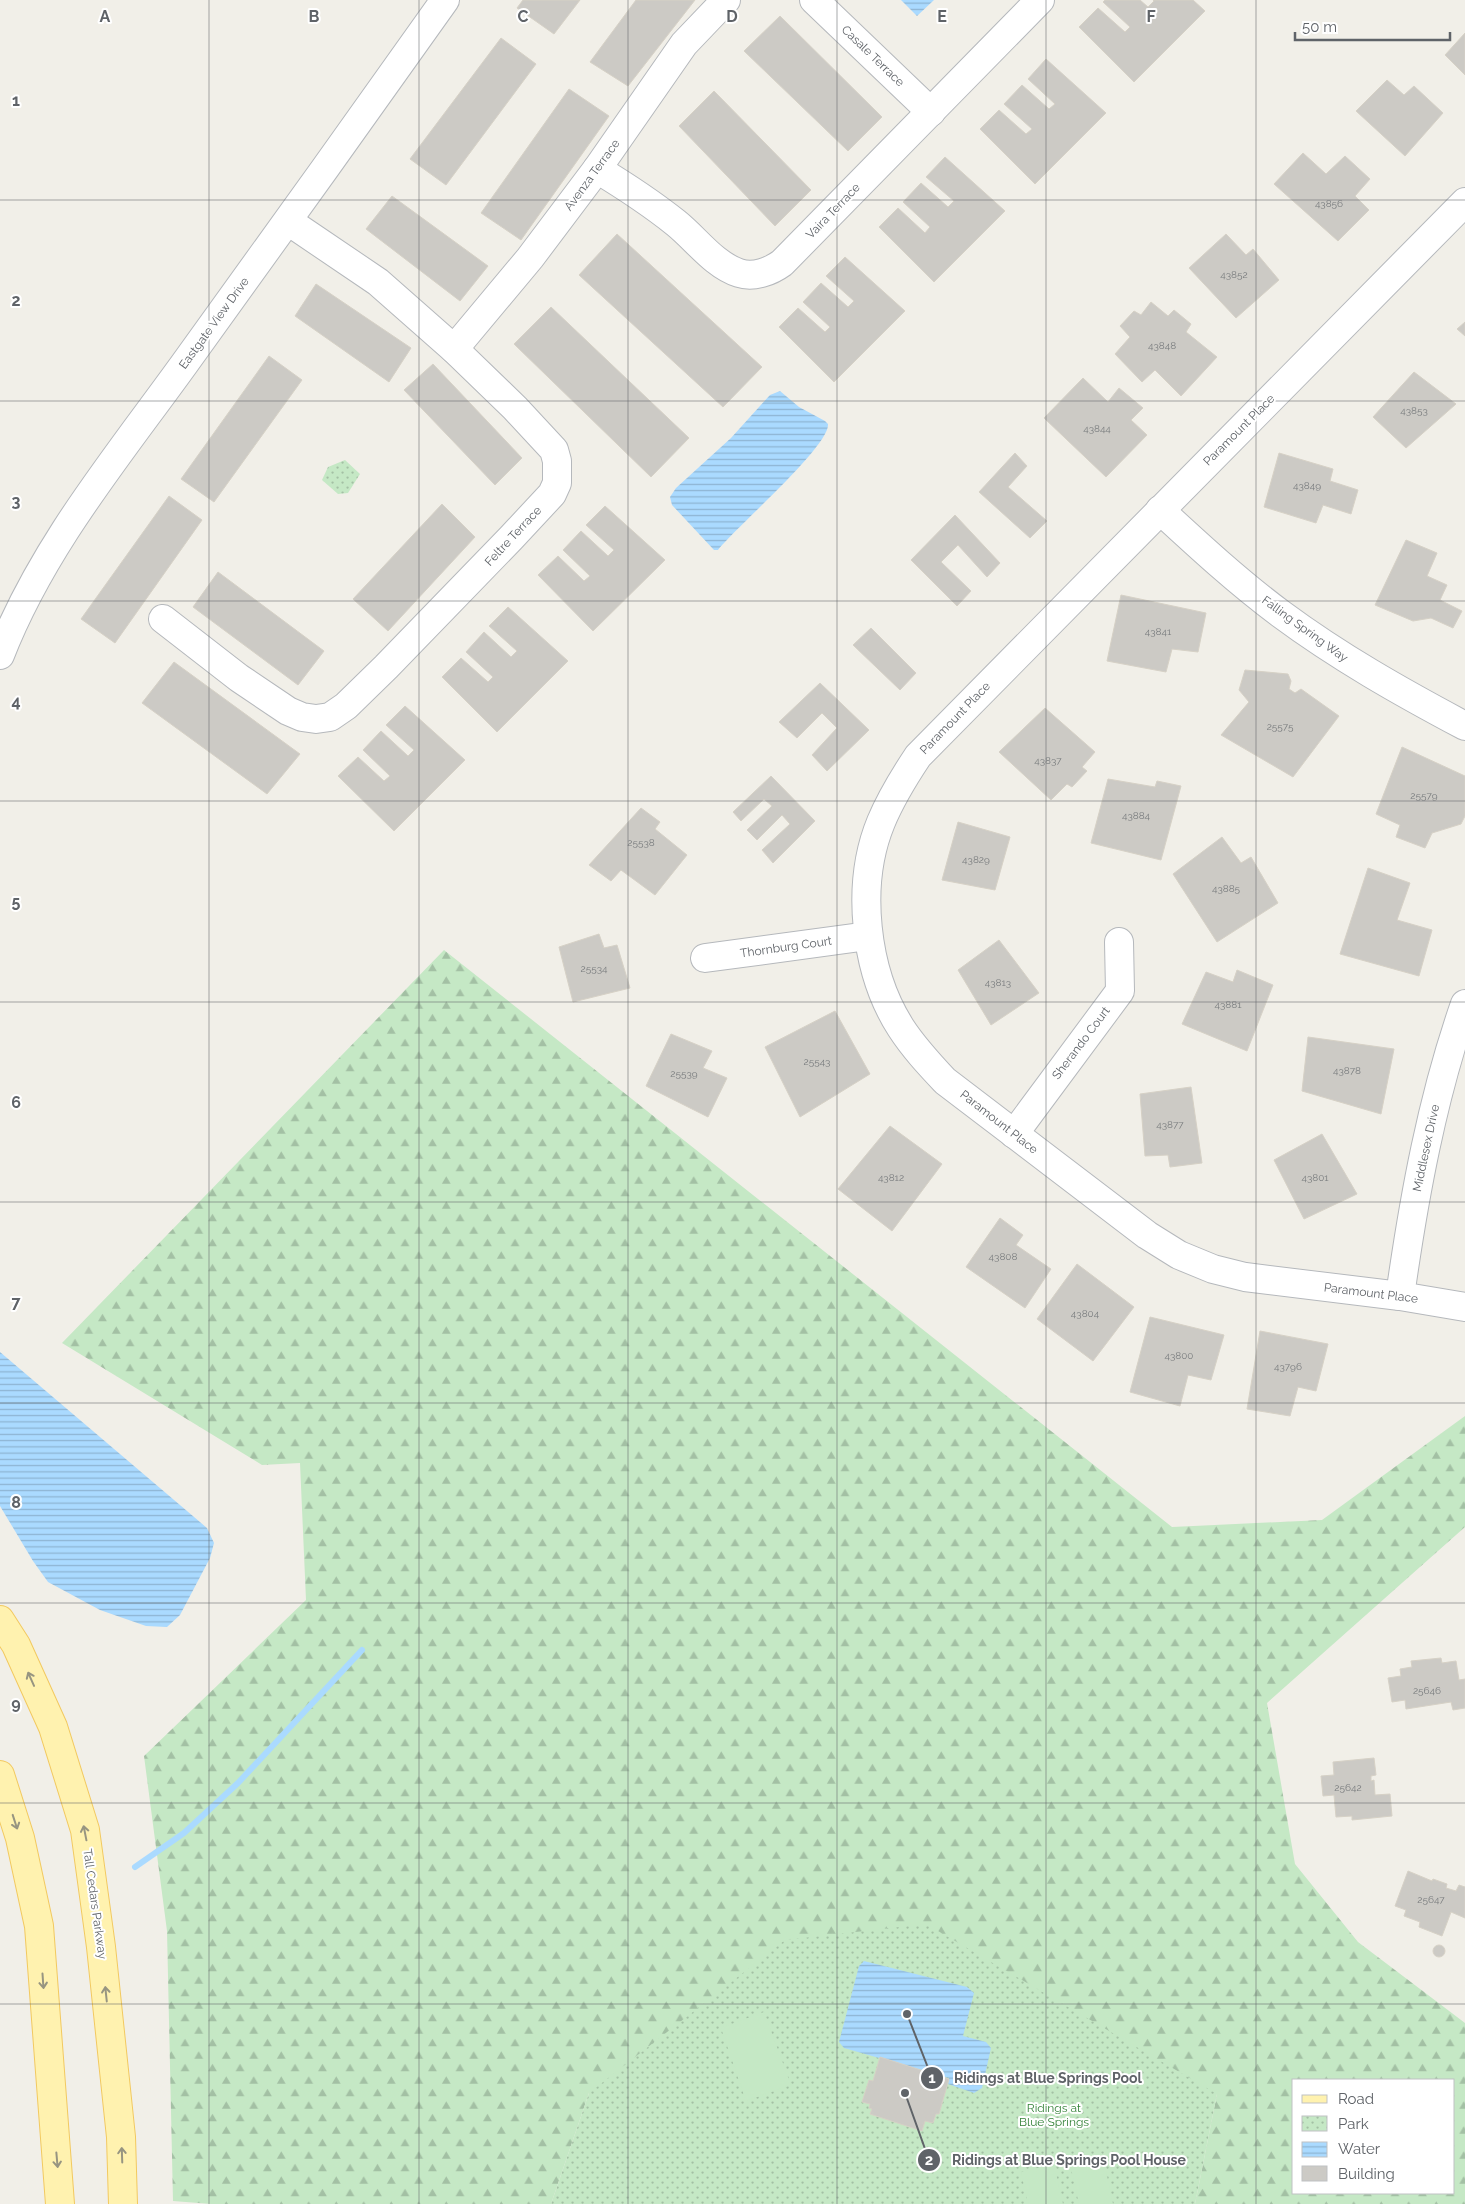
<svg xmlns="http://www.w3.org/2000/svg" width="1465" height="2204" font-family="Raleway,sans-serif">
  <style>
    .forest { fill: url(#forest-firs); fill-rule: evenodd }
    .park { fill: url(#park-dots) }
    .pitch { fill: #c5e8c5 }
    .water { fill: url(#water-rules) }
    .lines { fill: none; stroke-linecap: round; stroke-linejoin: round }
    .stream { stroke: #aadaff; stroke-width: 6 }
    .building { fill: #cccac5; stroke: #d6d1c6 }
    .minor-casing { stroke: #b5b8bc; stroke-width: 30 }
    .major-casing { stroke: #f2c960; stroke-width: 30 }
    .minor { stroke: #fff; stroke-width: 28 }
    .major { stroke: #fff2af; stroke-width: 28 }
    .oneway { stroke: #979581 }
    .grid { fill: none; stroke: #5f6368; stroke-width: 1; stroke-opacity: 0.55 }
    .labels { text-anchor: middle; stroke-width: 4; stroke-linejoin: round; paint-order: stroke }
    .number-label { font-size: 10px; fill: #7a7d7f }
    .street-label { font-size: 12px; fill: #5f6368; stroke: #fff }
    .park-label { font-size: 12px; fill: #348238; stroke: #fff }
    .grid-label { font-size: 16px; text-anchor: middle; font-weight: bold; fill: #5f6368; stroke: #fff; stroke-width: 4; stroke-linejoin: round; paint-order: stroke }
    .leader { fill: none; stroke: #5f6368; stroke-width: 2 }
    .callout-dot { fill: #5f6368; stroke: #fff; stroke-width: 2 }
    .mark-label { font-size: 15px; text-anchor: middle; font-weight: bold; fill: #fff }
    .callout-label { font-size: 14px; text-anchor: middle; font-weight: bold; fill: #5f6368; stroke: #fff; stroke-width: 4; stroke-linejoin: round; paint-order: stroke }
  </style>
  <defs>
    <pattern id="forest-firs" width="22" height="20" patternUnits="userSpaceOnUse" patternTransform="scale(1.25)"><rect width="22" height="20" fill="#c5e8c5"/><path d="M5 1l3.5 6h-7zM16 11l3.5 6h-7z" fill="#a3c0a4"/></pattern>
    <pattern id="park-dots" width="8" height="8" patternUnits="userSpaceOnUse" patternTransform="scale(1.25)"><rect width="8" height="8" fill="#c5e8c5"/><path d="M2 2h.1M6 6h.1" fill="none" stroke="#a3c0a4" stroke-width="1.8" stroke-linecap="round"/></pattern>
    <pattern id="water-rules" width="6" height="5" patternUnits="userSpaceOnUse" patternTransform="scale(1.25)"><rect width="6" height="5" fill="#aadaff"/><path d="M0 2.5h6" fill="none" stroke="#8eb4d2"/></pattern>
  </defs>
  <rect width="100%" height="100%" fill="#f1efe8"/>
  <!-- forest -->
  <path class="forest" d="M 444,950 L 1172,1527 L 1322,1520 L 1465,1416 L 1465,1527 L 1267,1703 L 1295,1864 L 1358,1942 L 1465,2023 L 1465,2204 L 1195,2204 L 1217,2094 L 589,2093 L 551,2204 L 211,2204 L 173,2201 L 167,1931 L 144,1756 L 306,1600 L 300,1463 L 262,1465 L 62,1343 ZM 1294,2080 L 1454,2080 L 1454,2193 L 1294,2193 Z"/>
  <!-- park -->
  <g class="park">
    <polygon points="345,460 360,474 348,493 338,494 322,480 328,467"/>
    <polygon points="926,1924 1217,2094 1195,2204 551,2204 589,2093 785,1940"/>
  </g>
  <!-- pitch -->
  <g class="pitch">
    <polygon points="764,2012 791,2085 746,2101 721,2028"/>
    <polygon points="1102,2153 1113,2204 1079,2204 1069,2160"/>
    <polygon points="1054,2164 1063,2204 1028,2204 1021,2172"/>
  </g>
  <!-- water -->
  <g class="water">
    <polygon points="901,0 934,0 917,16"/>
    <path d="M 780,391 L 799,407 L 825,421 L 828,424 C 830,446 736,527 718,550 L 714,550 L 672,505 L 670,497 L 676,488 L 731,438 L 770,395 Z"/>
    <polygon points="0,1352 207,1528 214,1543 210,1558 180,1615 167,1627 146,1626 100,1610 48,1582 33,1561 0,1506"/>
    <polygon points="864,1961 967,1987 974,1993 963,2036 986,2042 991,2048 982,2088 974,2093 948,2084 949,2078 844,2048 839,2042 859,1966"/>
  </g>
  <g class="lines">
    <!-- stream -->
    <polyline class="stream" points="135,1867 184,1833 238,1783 362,1650"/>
  </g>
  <!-- building -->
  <g class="building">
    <polygon points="523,0 580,0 554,34 517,8"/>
    <polygon points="636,0 695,0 628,86 590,62"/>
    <polygon points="1105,0 1140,0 1148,7 1154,1 1153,0 1193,0 1205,11 1134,82 1079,27 1098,8 1125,32 1130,27 1103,2"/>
    <polygon points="780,16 882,117 848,151 744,51"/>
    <polygon points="1465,33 1465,75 1445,55"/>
    <polygon points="501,38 536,64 446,185 410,159"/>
    <polygon points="1046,59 1106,113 1035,184 980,129 999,110 1026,134 1032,129 1004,104 1022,85 1049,109 1055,104 1028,79"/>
    <polygon points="1387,80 1404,95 1414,86 1443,113 1405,156 1356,111"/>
    <polygon points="569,89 609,116 521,240 481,213"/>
    <polygon points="714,91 811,190 775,226 679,126"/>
    <polygon points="1303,153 1326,174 1345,156 1370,179 1355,196 1369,210 1338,241 1274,184"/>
    <polygon points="945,157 1005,211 934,282 879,227 898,208 925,233 930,227 903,202 921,183 948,207 954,201 926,177"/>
    <polygon points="392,196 488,266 460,301 366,229"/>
    <polygon points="617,234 762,367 723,407 579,275"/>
    <polygon points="1226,234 1246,255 1253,249 1279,280 1236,318 1189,268"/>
    <polygon points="845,257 905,311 834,382 779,327 798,308 825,332 830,327 803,302 821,283 848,307 854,301 826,276"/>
    <polygon points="316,284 411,348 389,382 295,316"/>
    <polygon points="1151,302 1168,316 1174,310 1191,324 1186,332 1217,357 1181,396 1155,370 1142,382 1115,354 1130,337 1120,326 1134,311 1141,315"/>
    <polygon points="551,307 689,438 651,477 514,344"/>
    <polygon points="1465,322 1465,336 1457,329"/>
    <polygon points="269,356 302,380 214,502 181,479"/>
    <polygon points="433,364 522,458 495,485 404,390"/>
    <polygon points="1414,372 1456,404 1406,448 1373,417"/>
    <polygon points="1083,378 1108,402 1119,388 1143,408 1131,420 1147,435 1106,477 1044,418"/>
    <polygon points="1015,453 1027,466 1008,487 1047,521 1030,538 979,492"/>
    <polygon points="1279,453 1333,469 1330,481 1358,490 1351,514 1323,505 1316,523 1264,507"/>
    <polygon points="169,496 202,520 115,643 81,619"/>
    <polygon points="442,504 475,537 388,631 353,599"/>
    <polygon points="605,506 665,560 593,631 538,575 558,556 584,581 590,576 563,550 581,531 608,556 614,550 586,525"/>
    <polygon points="955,515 1000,563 987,577 958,545 941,562 971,591 957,606 911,560"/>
    <polygon points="1406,540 1437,553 1427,576 1447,585 1440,600 1462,611 1453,628 1431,618 1413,621 1375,605"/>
    <polygon points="218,572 324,651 298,685 193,607"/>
    <polygon points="1121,595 1206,613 1198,652 1172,649 1166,672 1107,661"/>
    <polygon points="508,607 568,661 497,732 442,677 461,658 488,682 493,677 466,652 484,632 511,657 517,651 489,626"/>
    <polygon points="871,628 916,673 900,690 853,645"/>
    <polygon points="174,662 300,754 267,794 142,703"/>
    <polygon points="1245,670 1288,674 1291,681 1289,689 1295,693 1301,689 1339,716 1293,777 1221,735 1249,702 1239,690"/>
    <polygon points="820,683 869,730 827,771 812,755 837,728 822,713 797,738 779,722"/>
    <polygon points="405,706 465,760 394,831 338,776 358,757 384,781 390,776 363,750 381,731 408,756 414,750 386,725"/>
    <polygon points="1045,708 1095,752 1082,767 1087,771 1072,787 1067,784 1051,800 999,752"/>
    <polygon points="1402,747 1465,776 1465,816 1461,824 1432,833 1425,848 1396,837 1400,825 1376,814"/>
    <polygon points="771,776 815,821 773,863 762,850 790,824 782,815 757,840 747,830 772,806 764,799 741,821 733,812"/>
    <polygon points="1108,779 1155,787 1157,781 1181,786 1161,860 1091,843"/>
    <polygon points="641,808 660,822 655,829 687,855 655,895 621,870 611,881 589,865"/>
    <polygon points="958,822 1010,837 995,890 942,880"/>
    <polygon points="1222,837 1241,863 1251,857 1278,903 1217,942 1173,874"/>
    <polygon points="1368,868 1410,883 1397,920 1432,930 1419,976 1340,954"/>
    <polygon points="599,934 604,948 617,945 630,988 573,1002 559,947"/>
    <polygon points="999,940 1039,993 991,1025 958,970"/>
    <polygon points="1237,970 1273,985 1247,1051 1182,1024 1206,972 1233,982"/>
    <polygon points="835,1011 870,1074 800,1117 765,1047"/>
    <polygon points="671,1034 712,1051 703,1068 727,1078 708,1117 646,1086"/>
    <polygon points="1308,1037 1394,1049 1381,1114 1302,1091"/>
    <polygon points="1191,1087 1202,1163 1170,1167 1168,1155 1145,1156 1140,1094"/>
    <polygon points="890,1126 942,1164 892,1231 838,1189"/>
    <polygon points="1322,1134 1357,1194 1304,1219 1274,1160"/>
    <polygon points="1000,1218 1023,1235 1016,1245 1051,1269 1025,1308 966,1267"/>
    <polygon points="1077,1264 1134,1307 1093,1361 1037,1319"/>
    <polygon points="1150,1317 1224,1335 1211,1380 1188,1375 1180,1406 1130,1392"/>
    <polygon points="1260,1331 1328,1344 1316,1391 1298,1387 1290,1416 1247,1409"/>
    <polygon points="1441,1658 1442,1663 1456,1661 1459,1680 1465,1679 1465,1708 1453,1710 1451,1702 1406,1709 1405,1700 1392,1702 1388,1678 1401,1676 1400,1669 1412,1667 1411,1661"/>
    <polygon points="1374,1758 1376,1775 1371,1776 1371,1781 1374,1780 1375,1795 1390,1794 1392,1816 1352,1820 1352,1816 1336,1817 1334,1795 1323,1796 1321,1776 1334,1775 1333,1762"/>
    <polygon points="1408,1871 1432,1881 1433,1879 1447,1884 1446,1888 1456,1891 1459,1885 1465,1887 1465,1918 1451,1912 1442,1936 1419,1927 1420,1922 1404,1916 1406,1910 1395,1906"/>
    <circle cx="1439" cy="1951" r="6"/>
    <polygon points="880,2057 949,2079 939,2114 936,2114 933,2123 925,2121 922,2131 870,2114 872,2109 869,2108 870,2104 862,2102 869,2080 873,2081"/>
  </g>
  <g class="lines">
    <!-- minor casing -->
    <g class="minor-casing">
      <g id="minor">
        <polyline points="814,0 931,112"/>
        <path d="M 597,169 C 625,186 651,203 676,223 C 696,239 714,265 739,273 C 754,278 771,271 782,263 L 1040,0"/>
        <path d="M 1465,202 L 918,756 C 904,777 891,798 881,822 C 855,885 865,972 901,1028 C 914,1048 929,1064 945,1081 L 1147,1235 L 1179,1255 L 1213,1269 L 1245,1277 L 1400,1296 L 1465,1307"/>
        <polyline points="454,349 530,258 597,169 684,44 726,0"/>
        <path d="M 1160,510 C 1199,546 1238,582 1281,614 C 1339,657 1401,692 1465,726"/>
        <polyline points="163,619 239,678 288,711 302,717 316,719 330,717 346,706 386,667 511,538 552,494 557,483 557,461 554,450 515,408 454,349 378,282 288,221"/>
        <path d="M 0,655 C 42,547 118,456 185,363 C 272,243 359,121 445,0"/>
        <polyline points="705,958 868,936"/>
        <polyline points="1014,1134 1120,991 1119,942"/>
        <path d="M 1400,1296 C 1414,1197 1432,1098 1465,1004"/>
      </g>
    </g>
    <!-- major casing -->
    <g class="major-casing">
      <g id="major">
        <polyline points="0,1620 16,1645 53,1727 85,1830 101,1947 121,2137 123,2204"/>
        <polyline points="0,1775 20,1838 39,1926 60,2204"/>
      </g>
    </g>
    <!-- minor -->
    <use href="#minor" class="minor"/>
    <!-- major -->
    <use href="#major" class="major"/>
  </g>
  <!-- one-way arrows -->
  <defs><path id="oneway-shaft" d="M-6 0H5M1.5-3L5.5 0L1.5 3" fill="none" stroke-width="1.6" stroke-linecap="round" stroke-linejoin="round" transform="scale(1.25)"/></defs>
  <g class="oneway">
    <use href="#oneway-shaft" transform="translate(31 1679) rotate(-114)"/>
    <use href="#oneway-shaft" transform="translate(15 1822) rotate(72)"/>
    <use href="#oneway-shaft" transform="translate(85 1833) rotate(-101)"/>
    <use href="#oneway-shaft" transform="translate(43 1981) rotate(86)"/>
    <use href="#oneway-shaft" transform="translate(106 1994) rotate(-96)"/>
    <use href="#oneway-shaft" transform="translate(122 2155) rotate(-92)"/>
    <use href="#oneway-shaft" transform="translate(57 2160) rotate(85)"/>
  </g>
  <!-- grid -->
  <path class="grid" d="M 209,0 L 209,2204M 419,0 L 419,2204M 628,0 L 628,2204M 837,0 L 837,2204M 1046,0 L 1046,2204M 1256,0 L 1256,2204M 0,200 L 1465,200M 0,401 L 1465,401M 0,601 L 1465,601M 0,801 L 1465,801M 0,1002 L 1465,1002M 0,1202 L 1465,1202M 0,1403 L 1465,1403M 0,1603 L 1465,1603M 0,1803 L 1465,1803M 0,2004 L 1465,2004"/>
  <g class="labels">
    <!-- number labels -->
    <g class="number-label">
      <text x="1329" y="207">43856</text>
      <text x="1234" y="278">43852</text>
      <text x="1162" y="349">43848</text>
      <text x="1414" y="414">43853</text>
      <text x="1097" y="432">43844</text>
      <text x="1307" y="489">43849</text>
      <text x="1158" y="635">43841</text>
      <text x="1280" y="730">25575</text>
      <text x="1048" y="764">43837</text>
      <text x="1424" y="799">25579</text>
      <text x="1136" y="819">43884</text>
      <text x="641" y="846">25538</text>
      <text x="976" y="863">43829</text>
      <text x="1226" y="892">43885</text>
      <text x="594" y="972">25534</text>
      <text x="998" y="986">43813</text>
      <text x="1228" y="1008">43881</text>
      <text x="817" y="1065">25543</text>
      <text x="1347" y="1074">43878</text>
      <text x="684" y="1077">25539</text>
      <text x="1170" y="1128">43877</text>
      <text x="891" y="1181">43812</text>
      <text x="1315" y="1181">43801</text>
      <text x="1003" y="1260">43808</text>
      <text x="1085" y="1317">43804</text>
      <text x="1179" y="1359">43800</text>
      <text x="1288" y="1370">43796</text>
      <text x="1427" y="1694">25646</text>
      <text x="1348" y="1791">25642</text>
      <text x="1431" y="1903">25647</text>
    </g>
    <!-- street labels -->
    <g class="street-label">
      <text transform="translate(873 56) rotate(44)" y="4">Casale Terrace</text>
      <text transform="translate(592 175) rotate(-54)" y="4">Avenza Terrace</text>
      <text transform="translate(833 211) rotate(-46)" y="4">Vaira Terrace</text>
      <text transform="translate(214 323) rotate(-54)" y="4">Eastgate View Drive</text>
      <text transform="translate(1239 430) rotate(-45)" y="4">Paramount Place</text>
      <text transform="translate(513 536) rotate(-47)" y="4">Feltre Terrace</text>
      <text transform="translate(1305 629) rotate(36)" y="4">Falling Spring Way</text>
      <text transform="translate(955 718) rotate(-46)" y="4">Paramount Place</text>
      <text transform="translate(786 947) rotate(-8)" y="4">Thornburg Court</text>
      <text transform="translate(1081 1043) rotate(-53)" y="4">Sherando Court</text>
      <text transform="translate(999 1122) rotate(38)" y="4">Paramount Place</text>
      <text transform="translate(1426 1148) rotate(-78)" y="4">Middlesex Drive</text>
      <text transform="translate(1371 1293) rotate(7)" y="4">Paramount Place</text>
      <text transform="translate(95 1904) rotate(82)" y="4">Tall Cedars Parkway</text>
    </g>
    <!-- park labels -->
    <g class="park-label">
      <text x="1054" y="2112">Ridings at<tspan x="1054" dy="14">Blue Springs</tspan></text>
    </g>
  </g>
  <g class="grid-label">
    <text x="105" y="22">A</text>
    <text x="314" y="22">B</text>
    <text x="523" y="22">C</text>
    <text x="732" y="22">D</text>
    <text x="942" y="22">E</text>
    <text x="1151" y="22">F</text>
    <text x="16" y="106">1</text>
    <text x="16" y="306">2</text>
    <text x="16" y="507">3</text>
    <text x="16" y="707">4</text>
    <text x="16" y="907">5</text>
    <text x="16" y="1108">6</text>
    <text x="16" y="1308">7</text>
    <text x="16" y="1508">8</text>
    <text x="16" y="1709">9</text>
  </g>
  <!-- callouts -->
  <path class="leader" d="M907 2014L932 2078M905 2093L929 2160"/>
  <g class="callout-dot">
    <circle cx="907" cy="2014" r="5"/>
    <circle cx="905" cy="2093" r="5"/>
    <circle cx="932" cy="2078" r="12"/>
    <circle cx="929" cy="2160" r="12"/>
  </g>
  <g class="mark-label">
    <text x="932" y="2083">1</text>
    <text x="929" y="2165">2</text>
  </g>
  <g class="callout-label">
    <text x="1048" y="2083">Ridings at Blue Springs Pool</text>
    <text x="1069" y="2165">Ridings at Blue Springs Pool House</text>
  </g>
  <!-- legend -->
  <rect x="1292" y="2079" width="162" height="115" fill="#ffffff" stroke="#bfc1c3"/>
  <rect x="1302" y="2095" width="25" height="8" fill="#fff2af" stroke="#bfc1c3"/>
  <text x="1338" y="2104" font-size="15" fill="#5f6368">Road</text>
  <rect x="1302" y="2116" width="25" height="15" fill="url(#park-dots)" stroke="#bfc1c3"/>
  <text x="1338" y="2129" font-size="15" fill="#5f6368">Park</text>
  <rect x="1302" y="2142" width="25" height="15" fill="url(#water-rules)" stroke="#bfc1c3"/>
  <text x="1338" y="2154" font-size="15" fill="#5f6368">Water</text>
  <rect x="1302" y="2166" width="25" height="15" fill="#cccac5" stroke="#bfc1c3"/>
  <text x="1338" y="2179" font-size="15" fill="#5f6368">Building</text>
  <!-- scale -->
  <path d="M1295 32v8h155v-8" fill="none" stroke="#5f6368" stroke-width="2.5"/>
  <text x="1302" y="32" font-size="15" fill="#5f6368" stroke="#ffffff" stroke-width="4" paint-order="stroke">50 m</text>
</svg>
